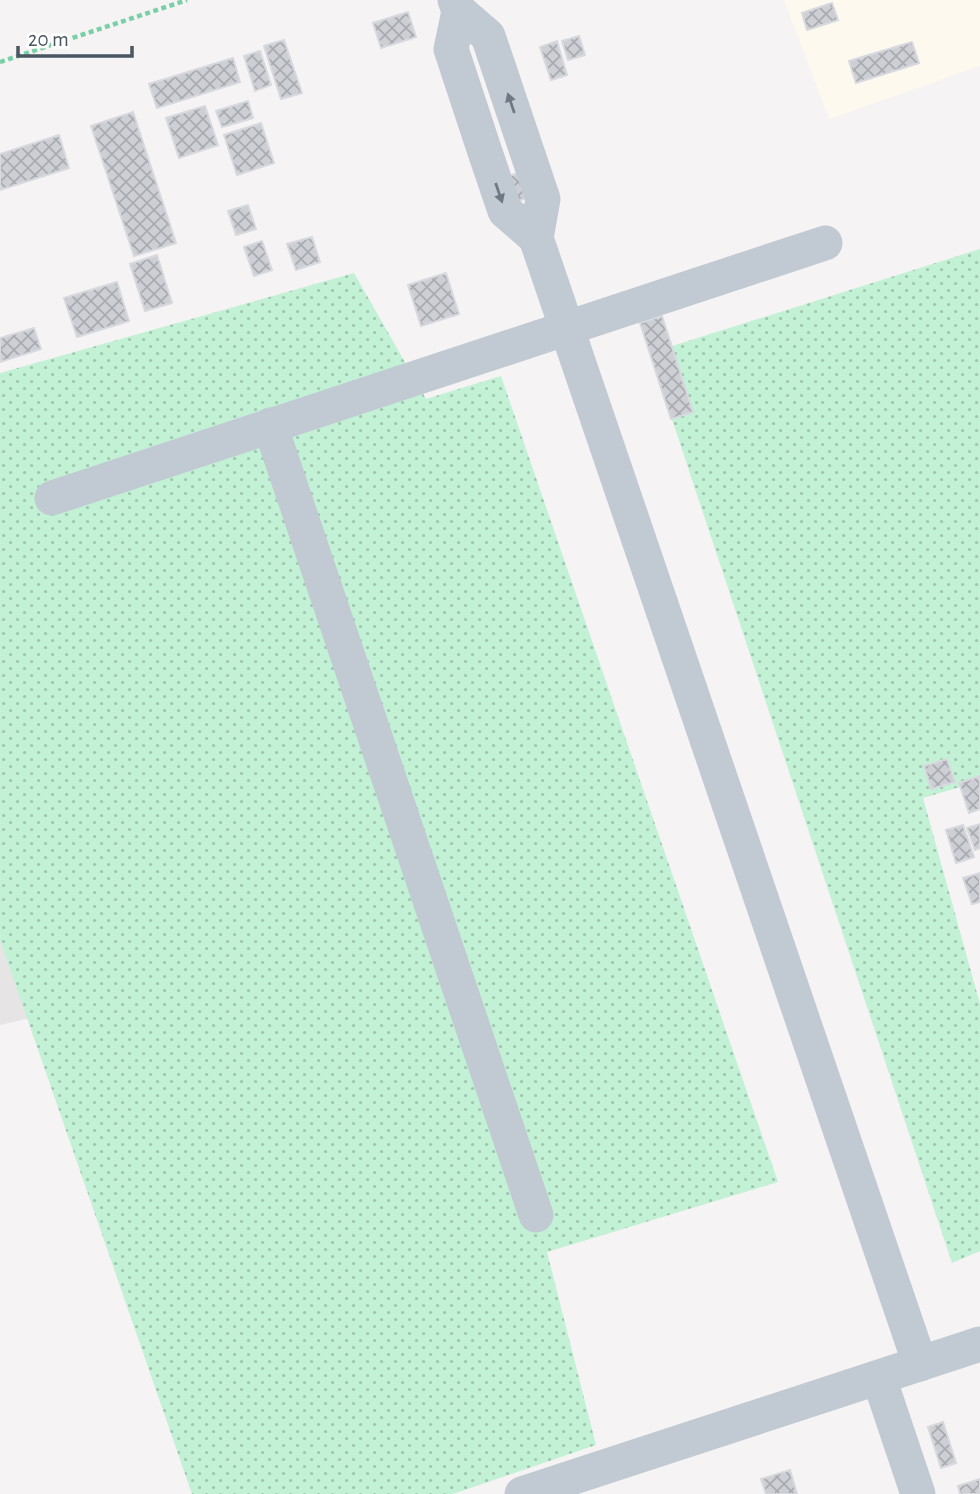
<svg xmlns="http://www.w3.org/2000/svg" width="980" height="1494" font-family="'Alegreya Sans',sans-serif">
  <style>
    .commercial { fill: #fdf9ef }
    .education { fill: #e6e4e5 }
    .green { fill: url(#green-dots) }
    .building { fill: url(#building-cross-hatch); stroke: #d7d9de; stroke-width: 2 }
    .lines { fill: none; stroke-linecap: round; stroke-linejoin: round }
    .path { stroke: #7ad0a6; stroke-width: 4.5; stroke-dasharray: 5 3.5; stroke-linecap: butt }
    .minor { stroke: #c1cad2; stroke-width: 35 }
    .oneway { fill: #6e7983 }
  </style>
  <defs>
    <pattern id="green-dots" width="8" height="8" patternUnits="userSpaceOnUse" patternTransform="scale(1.75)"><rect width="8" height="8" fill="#c3f1d5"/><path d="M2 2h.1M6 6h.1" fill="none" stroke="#a0c6b0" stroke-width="1.8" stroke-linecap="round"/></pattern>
    <pattern id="building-cross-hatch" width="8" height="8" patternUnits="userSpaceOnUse" patternTransform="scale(1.75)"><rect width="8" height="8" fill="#cdcfd5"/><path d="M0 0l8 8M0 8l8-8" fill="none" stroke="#a8abb0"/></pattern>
  </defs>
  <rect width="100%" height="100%" fill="#f5f3f3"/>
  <!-- commercial -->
  <polygon class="commercial" points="784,0 980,0 980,66 829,119"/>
  <!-- education -->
  <polygon class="education" points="0,912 39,1016 0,1025"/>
  <!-- green -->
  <g class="green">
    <polygon points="980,249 980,781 923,798 980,1004 980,1251 952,1263 650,353"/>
    <polygon points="354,273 426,399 501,376 778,1182 547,1252 596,1445 453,1494 192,1494 0,940 0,373"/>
  </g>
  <!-- building -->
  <g class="building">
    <polygon points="832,3 838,20 807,30 802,13"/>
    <polygon points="408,12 416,37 381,48 373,23"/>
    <polygon points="579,36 585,55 568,60 562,41"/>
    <polygon points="284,40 302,93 281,99 264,46"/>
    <polygon points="557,41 567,75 551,80 540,47"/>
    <polygon points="912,42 919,63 856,83 849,61"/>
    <polygon points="260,51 271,85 255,91 244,56"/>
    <polygon points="233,58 240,82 157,108 149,84"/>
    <polygon points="248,101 253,118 222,127 216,111"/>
    <polygon points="205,106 218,145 179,158 166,118"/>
    <polygon points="133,112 176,243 134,256 91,126"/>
    <polygon points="261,123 274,163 237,175 224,135"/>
    <polygon points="59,135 69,168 0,190 0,154"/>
    <polygon points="522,172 530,197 514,202 505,177"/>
    <polygon points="248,205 256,229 236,235 228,211"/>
    <polygon points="312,237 320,262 296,270 287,244"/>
    <polygon points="262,241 272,270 254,276 244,247"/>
    <polygon points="157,255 172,303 145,311 130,264"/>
    <polygon points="446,273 459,314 421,326 408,285"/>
    <polygon points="117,282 129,321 77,337 64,298"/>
    <polygon points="662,316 693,412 671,419 640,323"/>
    <polygon points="34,328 41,349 0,362 0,338"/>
    <polygon points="947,759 955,782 931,789 924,766"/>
    <polygon points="980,776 980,809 969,813 959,783"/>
    <polygon points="980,824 980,848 975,850 967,828"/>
    <polygon points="963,825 974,857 956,863 946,830"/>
    <polygon points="980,873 980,902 972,904 963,878"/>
    <polygon points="943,1422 956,1463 941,1468 928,1427"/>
    <polygon points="790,1470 797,1494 766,1494 761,1479"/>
    <polygon points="980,1479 980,1494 960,1494 958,1486"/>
  </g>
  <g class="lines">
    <!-- path -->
    <polyline class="path" points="0,62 187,0"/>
    <!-- minor -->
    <g class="minor">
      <polyline points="455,0 459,11 488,36 543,199 536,238 920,1364"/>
      <polyline points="459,11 451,49 485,152 505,211 536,238"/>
      <polyline points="270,425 536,1215"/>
      <polyline points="52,498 825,243"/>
      <polyline points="879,1378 918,1494"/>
      <polyline points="522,1494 980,1344"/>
    </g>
  </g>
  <!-- one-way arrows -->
  <defs><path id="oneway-solid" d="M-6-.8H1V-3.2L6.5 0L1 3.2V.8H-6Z" transform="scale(1.75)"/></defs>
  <g class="oneway">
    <use href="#oneway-solid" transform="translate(511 103) rotate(-109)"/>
    <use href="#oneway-solid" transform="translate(499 193) rotate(71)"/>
  </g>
  <!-- scale -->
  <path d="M18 46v10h114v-10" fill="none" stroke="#4a5661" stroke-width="3.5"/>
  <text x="28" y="46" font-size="21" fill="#4a5661" stroke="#ffffff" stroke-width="5" paint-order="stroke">20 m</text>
</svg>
